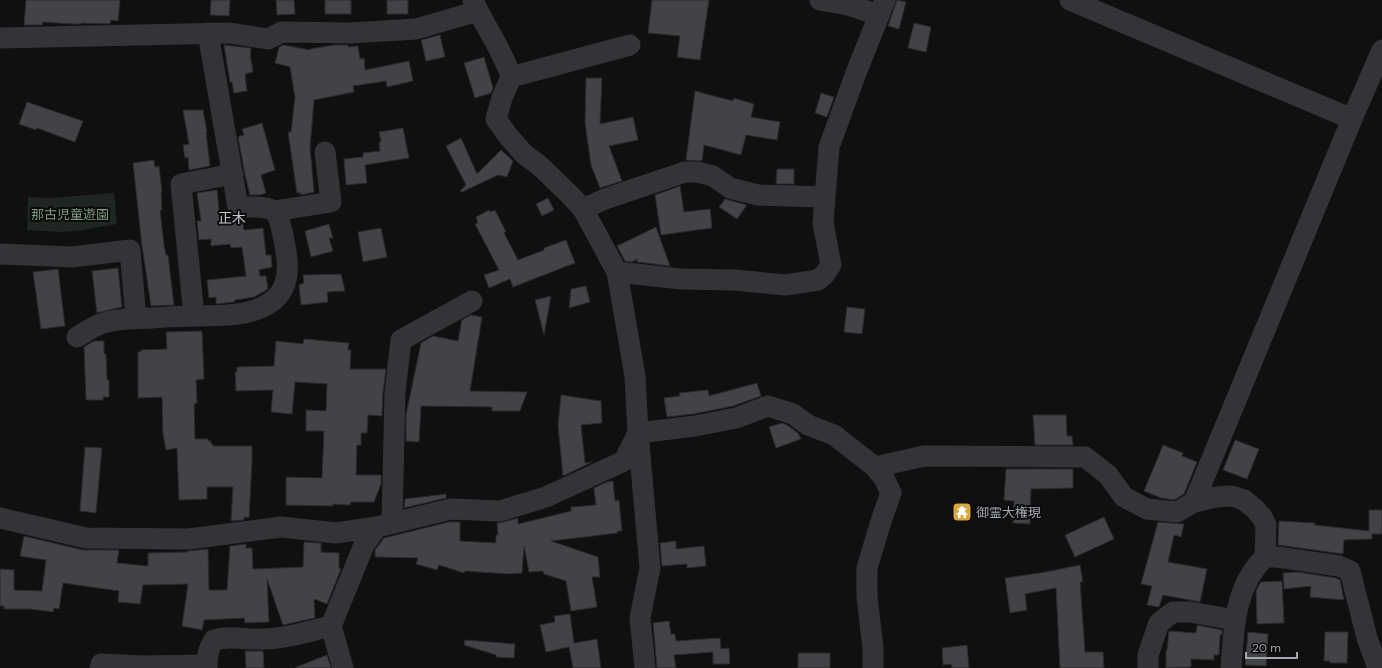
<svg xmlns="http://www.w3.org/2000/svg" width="1382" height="668" viewBox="0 0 1382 668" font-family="'DM Sans','Noto Sans JP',sans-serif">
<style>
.green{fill:#1f2520}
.building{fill:#424346;stroke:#2a2a2d}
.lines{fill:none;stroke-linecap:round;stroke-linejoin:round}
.minor{stroke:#343438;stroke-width:21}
.labels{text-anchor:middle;stroke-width:4;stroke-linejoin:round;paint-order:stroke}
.park-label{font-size:13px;fill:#7c997e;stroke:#0b0b0c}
.poi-label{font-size:13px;fill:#a3a7b0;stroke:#0b0b0c;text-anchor:start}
.neighbourhood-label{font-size:14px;fill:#c4c6cd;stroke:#0b0b0c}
</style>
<rect width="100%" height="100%" fill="#101011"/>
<path class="green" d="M114,193L117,224L77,231L61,232L27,230L28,197L47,198Z"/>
<g class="building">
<path d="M26,0H120L118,21L111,20L110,24L81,23V24H73L43,22L42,25H24Z"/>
<path d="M211,0H230L229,16L210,15Z"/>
<path d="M276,0H294L295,14L277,15Z"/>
<rect x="325" y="0" width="26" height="14"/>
<rect x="387" y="0" width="21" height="14"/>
<path d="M652,0H709L700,60L677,57L680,36L648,33Z"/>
<path d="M897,0L906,2L899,29L888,26Z"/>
<path d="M914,23L931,27L926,52L908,48Z"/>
<path d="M440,35L445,57L426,61L421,40Z"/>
<path d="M224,45L251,48L250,59H251L253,72L245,74L247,91L234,93L232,82H230Z"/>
<path d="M284,45L310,50V49L335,45H348V47L358,46L360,59L364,58L365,70L409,61L413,81L387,87L386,81L353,86L354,92L314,100L310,147L314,192L301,195V193H297L288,132H291L295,97L290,67L275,63L279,47Z"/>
<path d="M484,57L493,88L491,93L475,98L464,63Z"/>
<path d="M586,78H602L600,124L633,117L638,140L609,146L622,181L600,188L591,165L585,123Z"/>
<path d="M695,91L733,101L734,98L754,104L751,117L780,122L777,140L746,135L741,155L704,145L702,161L686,160Z"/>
<path d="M821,93L834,97L827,117L815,113Z"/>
<path d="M27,102L83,121L75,142L37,128L36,130L19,124Z"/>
<path d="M183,110H203L207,132H206L210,166L189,170L188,157L185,158L183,145L189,144Z"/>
<path d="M262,123L275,170L261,175L266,193L260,195H250L245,175L238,137L244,135L242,129Z"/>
<path d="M403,128L409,158L365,165L367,183L346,185L344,159L363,157V153L380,151L379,142H381L379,132Z"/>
<path d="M461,138L477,174L501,150L513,161L507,177L498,175L462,192L460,191L466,185L446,146Z"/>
<path d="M154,160L155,167L159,166L162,192H161L162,210H160L164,246L166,255H168L174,305L151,306L142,246L133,163Z"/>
<path d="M777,169H794V184H776Z"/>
<path d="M680,186L684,212L710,209L712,228L661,235L655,195Z"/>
<path d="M217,190L220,219L232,217L242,219L244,230L263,228L266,255H271L272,267L259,270L260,276H266L268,289L254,297L235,300L234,302L216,304V297L209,298L207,280L246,276L242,247L231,248L230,244L211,246V239L199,240L197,221H201L197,193Z"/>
<path d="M548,198L554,210L542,216L536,204Z"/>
<path d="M725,199L747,205L737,219L719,207Z"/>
<path d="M489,210L490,212L495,210L506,232L504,233L518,260L544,250V248L566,240L575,263L513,287L510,279L489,288L484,275L499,270L475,224L478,223L476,217Z"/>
<path d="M329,224L333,238H329L333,251L311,257L305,231Z"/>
<path d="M656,227L670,266L637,262V259L632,262L625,261L617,246Z"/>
<path d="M381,228L387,257L363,262L358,232Z"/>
<path d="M118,268L122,307L97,313L92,271Z"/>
<path d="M58,269L65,326L41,329L33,272Z"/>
<path d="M341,274L345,291L327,292L328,302L301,305L299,285L304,283L303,275Z"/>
<path d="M586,286L590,302L569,308L571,289Z"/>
<path d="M551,296L544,335L535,300Z"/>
<path d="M847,307L865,309L862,334L844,332Z"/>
<path d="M471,315L482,317L470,391L527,392L520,411H492V407L421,406L419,442L406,441V415L421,343L433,336L458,341L462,320Z"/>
<path d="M202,331L204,379L196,380L197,403L194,404L195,439H208V441H211V444H213V446H252V462L249,518L244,517V520L231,521L233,487H207V499L179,500L177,448L166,450L163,434L162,397L138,398V352H141V350L167,349L166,332Z"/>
<path d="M304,339L349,343L348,350H351L350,369H386L383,392L382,416L368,415L367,433H361V445H357L356,475H381V484L374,502H351L350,505L333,504V506L286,505V477L322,478L324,431H306V410L326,411L327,384L295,382L292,414L271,412L273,390L236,391L235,372H237V367L274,366L276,341L303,344Z"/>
<path d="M94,341H104V354H106L107,380H109V397H103V400H86L84,347Z"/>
<path d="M757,383L761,396L733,406L693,414L667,417L664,398L680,396L679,393L708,390L709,396Z"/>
<path d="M561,395L601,401L602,423L581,425L585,463L592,462L563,476L558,426Z"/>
<path d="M1033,415H1066L1067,436H1072L1073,445H1035Z"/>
<path d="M782,423L787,425L798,433L801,439L776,448L769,427Z"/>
<path d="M1235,440L1259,449L1247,479L1223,470Z"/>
<path d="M1163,445L1183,453L1182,456L1197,462L1184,494L1174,500L1161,498L1144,491Z"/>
<path d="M85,447L102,448L96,513L80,511Z"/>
<path d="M1006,469H1073V488L1031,489L1030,524L1013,523L1014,501L1004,500Z"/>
<path d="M613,481L615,501L619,500L622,531H617L618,533L551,541L598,557L600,577H592L597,607L571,611L566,581L544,574L543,571L529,572L524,546L522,573L509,574L465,571L464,573L439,565L437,570L416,564L418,558L375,557V550L384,538L449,522H460V541L496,543V535H498L497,523L503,522L518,518V524L571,511V507L596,505L594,488L607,482Z"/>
<path d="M446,494V498L404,508L405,499Z"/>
<path d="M1369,510H1382V534H1372V539L1344,540L1343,554L1278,545L1279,521L1315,523V525L1369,531Z"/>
<path d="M1104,517L1114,539L1075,557L1065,535Z"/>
<path d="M1158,522L1184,524L1181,537L1174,535L1168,562L1207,569L1200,602L1163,595L1159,607L1147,605L1152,586L1141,584Z"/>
<path d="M24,536L83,550H119L117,563L148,566V553L188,552V551L208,549L209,590H227L230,546L246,544V548H252L253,569L303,567L304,542L321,543V552L339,553V568L341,569L327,604L314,599L315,618L283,625L267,579L269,622L245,623L244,618L204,620L202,630L182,626L188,584L143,585L140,604L118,602L119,591L63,583L59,609L54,608L53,612L30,609H4V606H0V569L14,570V590L42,591L46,560L20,556Z"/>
<path d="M676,541V549L704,546L706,566L687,568V564L662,566L660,543Z"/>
<path d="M1080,565L1083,582H1080L1085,652H1103L1104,668H1060L1056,588L1025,594L1027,610L1010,613L1005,578L1046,572Z"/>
<path d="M1298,572L1336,578L1340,580L1344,600L1310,597L1311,586L1284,589L1283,573Z"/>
<path d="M1282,581L1284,623L1257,624L1256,591L1258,587L1261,582Z"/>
<path d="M570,614L574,643L597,639L601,668H573L569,647L546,652L540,625L555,622L554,616Z"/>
<path d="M669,621L671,634H675L676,641L720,638L721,649L729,648L730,664H713V652L674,655L676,668H657L653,623Z"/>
<path d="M1197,625L1222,630V635H1220L1219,655H1214V660L1191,659V667L1166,668V650H1167L1169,631L1196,633Z"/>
<path d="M1248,632L1268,634L1266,666L1245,665Z"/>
<path d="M1325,632H1348L1347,663H1330V661H1324Z"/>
<path d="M465,640L515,644L514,658L496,657V655L464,645Z"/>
<path d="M967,645L969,668H952L951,664L943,665L942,648Z"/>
<path d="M245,651H263L264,668H246Z"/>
<rect x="798" y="653" width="32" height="15"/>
<path d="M327,655L331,668H296V667Z"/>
</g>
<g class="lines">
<g class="minor">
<path d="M473,0C484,26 503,50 511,77L502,98L496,119L509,137L524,154L540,166L570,195L583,209L617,272L635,376L638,433L650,568L640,618L645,668"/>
<path d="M820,0L848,5L879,15"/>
<path d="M1070,0L1352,119"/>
<path d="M0,38L230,33L268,39L282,32L351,33L416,29L478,11"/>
<path d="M511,77L630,45"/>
<path d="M583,209L605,199L685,172H697L713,176L730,188L758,195L824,197"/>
<path d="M274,211L331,202L325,152"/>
<path d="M0,254L72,257L130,250L136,318"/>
<path d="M617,272L681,279L735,280L785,285L818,280L825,274L831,265L823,223L829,147L856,73L885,0"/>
<path d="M194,316L181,184L233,174"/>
<path d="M77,337C84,333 91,328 98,325C114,318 134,319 152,318C166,317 180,316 195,316C222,315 250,318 274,300C294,283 287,253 282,231C280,225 280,216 274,211C267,206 248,207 238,207L208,33"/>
<path d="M638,433L695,426L736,418L768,406L793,414L808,425L834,435L875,467L884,478L891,493L882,518L867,568V597L873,648V668"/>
<path d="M875,467L924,456L1085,457L1108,475L1124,497L1147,509L1177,512L1194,502L1216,497L1232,496L1244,500L1255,509L1262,517L1266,525L1265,557"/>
<path d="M1194,502L1352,119L1382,50"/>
<path d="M0,518L86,538L189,539L281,527L336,533L377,527L451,509L500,511L546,497L624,461L638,433"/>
<path d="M392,523L395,392L401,340L472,301"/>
<path d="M100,668L101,664L142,666L207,665"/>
<path d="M207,668C207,657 208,649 214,640C230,635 247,640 263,639C286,639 309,631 331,626"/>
<path d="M343,668L331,626L364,545L377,527"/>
<path d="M1148,668V655L1159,623L1173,612H1190L1235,620"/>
<path d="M1231,668C1234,628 1234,587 1265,557H1277L1339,566L1350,571L1367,638L1378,668"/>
</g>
</g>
<defs>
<g id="temple-square" transform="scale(1)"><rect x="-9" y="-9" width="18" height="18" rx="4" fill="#daa640" stroke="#0b0b0c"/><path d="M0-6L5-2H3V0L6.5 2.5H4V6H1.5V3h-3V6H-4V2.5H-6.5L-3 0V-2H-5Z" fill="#fff"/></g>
</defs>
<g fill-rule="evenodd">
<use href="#temple-square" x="962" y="512"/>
</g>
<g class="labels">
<g class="park-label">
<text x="70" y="219">那古児童遊園</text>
</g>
<g class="poi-label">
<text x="976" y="517">御霊大権現</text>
</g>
<g class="neighbourhood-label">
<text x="232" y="223">正木</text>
</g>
</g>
<path d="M1246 652v6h51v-6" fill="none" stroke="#a3a7b0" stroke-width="2"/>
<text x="1252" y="652" font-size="12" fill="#a3a7b0" stroke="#0b0b0c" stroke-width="3" paint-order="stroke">20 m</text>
</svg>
